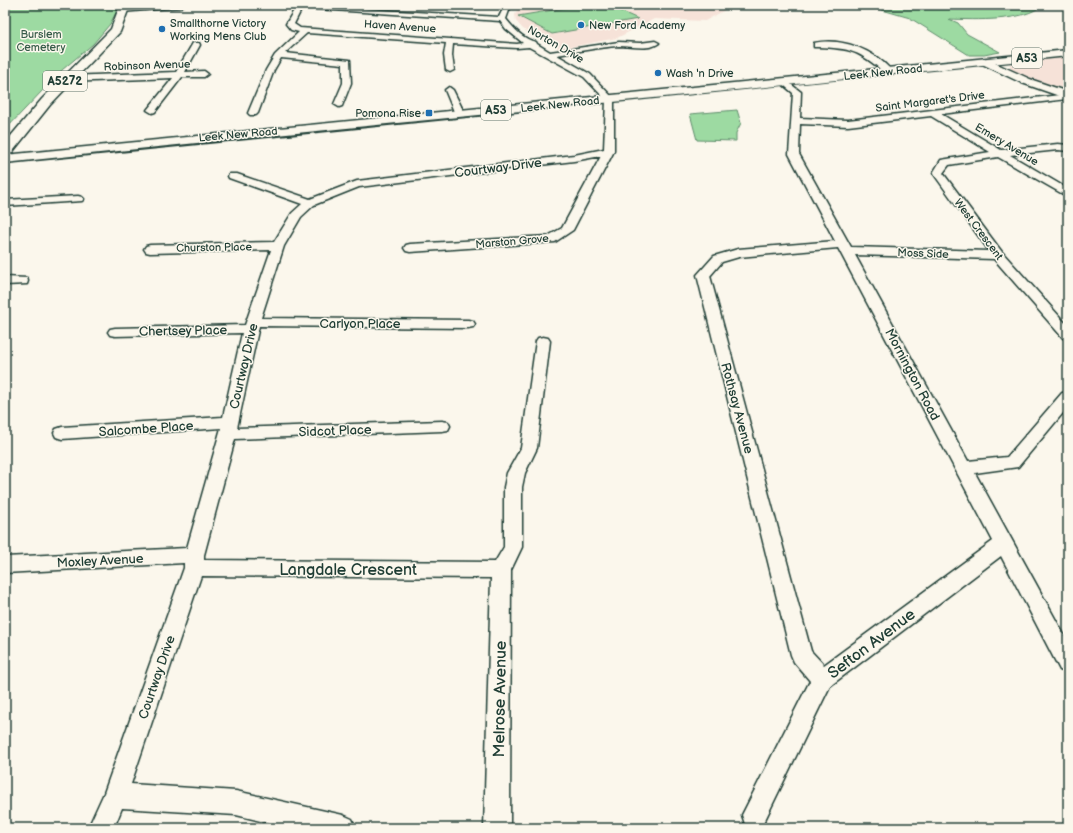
<svg xmlns="http://www.w3.org/2000/svg" width="1073" height="833" viewBox="0 0 1073 833" font-family="'Balsamiq Sans',sans-serif">
<style>
.built{fill:#f6e2d8}
.green{fill:#9ddaa2;stroke:#5e8c6b}
.lines{fill:none;stroke-linecap:round;stroke-linejoin:round}
.minor-casing{stroke:#1f3d34;stroke-width:3}
.tertiary-casing{stroke:#1f3d34;stroke-width:3}
.primary-casing{stroke:#1f3d34;stroke-width:3}
.trunk-casing{stroke:#1f3d34;stroke-width:3}
.minor{fill:#fbf7ec;fill-rule:evenodd}
.tertiary{fill:#fbf7ec;fill-rule:evenodd}
.primary{fill:#fbf7ec;fill-rule:evenodd}
.trunk{fill:#fbf7ec;fill-rule:evenodd}
.poi-dot{fill:#1f6fb2;stroke:#fbf7ec;stroke-width:1.5}
.labels{text-anchor:middle;stroke-width:3;stroke-linejoin:round;paint-order:stroke}
.far-poi-label{font-size:11px;fill:#1f3d34;stroke:#fbf7ec;text-anchor:start}
.far-street-label{font-size:11px;fill:#1f3d34;stroke:#fbf7ec}
.far-park-label{font-size:11px;fill:#385c4a;stroke:#fbf7ec}
.shield{fill:#fbf7ec;stroke:#61756b;stroke-width:1}
.shield-label{font-size:12px;font-weight:bold;fill:#1f3d34}
.street-label{font-size:13px;fill:#1f3d34;stroke:#fbf7ec}
.near-street-label{font-size:16px;fill:#1f3d34;stroke:#fbf7ec}
</style>
<rect width="100%" height="100%" fill="#fbf7ec"/>
<filter id="ink" filterUnits="userSpaceOnUse"><feTurbulence type="fractalNoise" baseFrequency=".025" numOctaves="2"/><feDisplacementMap in="SourceGraphic" scale="8" xChannelSelector="R" yChannelSelector="G"/><feConvolveMatrix kernelMatrix="1 2 1 2 8 2 1 2 1" color-interpolation-filters="sRGB"/></filter>
<g filter="url(#ink)">
<g class="built">
<path d="M519,5H734L705,21L654,19L617,38L560,49L534,37L522,28L516,21L515,15Z"/>
<path d="M1068,57V90L1019,74L1011,69L1010,65L1011,63L1017,62Z"/>
</g>
<g class="green">
<path d="M5,5H120L110,24L93,44L62,70L5,130Z"/>
<path d="M583,5H607L638,19L552,34L518,16Z"/>
<path d="M865,5H1043C1023,22 976,20 949,19L958,23L967,34L1000,52L984,55H969L910,18Z"/>
<path d="M737,110L741,123L736,133V141L697,140L690,114Z"/>
</g>
<g class="lines">
<g class="minor-casing">
<g id="minor">
<path d="M157,5H184L181,7L122,12L119,10L122,8Z"/>
<path d="M297,5L499,17L505,5H511L506,19C513,28 524,40 536,42L537,44L550,52L619,42L640,43L655,41L659,43C649,51 631,46 619,46C599,47 577,52 557,55L590,74L614,99V151L573,230L555,242L410,252L406,251L404,248L406,245L410,244L548,236L562,228L601,156L574,161L359,187L314,205L301,217L284,246L261,318L468,320L473,321L475,324L473,327L468,328L259,326L237,428L442,421L448,422L450,426L448,430L442,431L235,439L204,555V560L495,562L504,547V487L507,473L521,448L536,341L538,338L543,337L548,338L550,341L537,448L525,473L522,487V547L511,570L510,828H484L491,578L201,576L131,784L236,791L343,815L352,819L356,828H290L236,815L122,808L114,828H88L104,793L184,568V563L5,573V557L187,548L221,428L62,439L56,437L54,433L56,429L62,427L223,417L242,333L115,336L110,335L108,332L110,329L115,328L245,325L271,250L150,253L146,252L144,249L146,246L150,245L274,242L292,213L302,204L229,178L228,176L229,174H237L310,199L357,181L574,155L604,149L606,100L584,77L529,47L517,48L453,44L452,55L454,70L450,72L446,70L444,55L446,43L307,33L285,53L350,60L351,83L342,106L339,107L334,104L343,83V64L281,58L274,70L258,113L256,115H250L248,113L266,70L275,55L299,32L291,30L286,24ZM302,8L500,21L506,29L523,43L517,44L300,28L294,24Z"/>
<path d="M193,43H199L200,45L185,72L204,71L208,74L204,77H182L155,112L152,113L147,110L173,78L67,82L63,79L67,76L176,72Z"/>
<path d="M814,43C842,37 874,50 892,71L888,73H885C859,51 851,48 817,47H814Z"/>
<path d="M784,79L801,92L800,118L848,120L1068,94L1067,99L941,114L1001,150L1058,144L1068,145V151L1058,150L1010,155L1068,189V197L998,157L949,165L943,173L1002,252L1068,326V339L1063,338L994,259L855,255L968,461L1007,457L1062,393L1068,392V407L1018,467L975,473L1068,642V673L1060,670L1001,556L830,686L763,824L754,827L745,824L742,815L810,681L794,662L791,655L697,275L714,256L738,249L835,241L789,154L793,93L780,82ZM931,116L990,152L941,160L933,173L989,251L851,247L799,154L800,124L848,126ZM838,248L993,541L824,665L811,651L710,276L722,262L739,257Z"/>
<path d="M449,87L453,90L465,114L463,116H457L455,114L445,90Z"/>
<path d="M78,196L82,197L84,199L82,201L5,206V200Z"/>
<path d="M5,277L27,278L28,281L27,284L5,285Z"/>
</g>
</g>
<g class="tertiary-casing">
<path id="tertiary" d="M986,59L1030,79L1068,92V99L1022,83L982,64L981,62L982,60Z"/>
</g>
<g class="primary-casing">
<path id="primary" d="M120,5H130L120,32L50,105L10,155L5,156V143L42,99L111,29Z"/>
</g>
<g class="trunk-casing">
<path id="trunk" d="M1068,50V56C714,94 359,125 5,163V155Z"/>
</g>
<use href="#minor" class="minor"/>
<use href="#tertiary" class="tertiary"/>
<use href="#primary" class="primary"/>
<use href="#trunk" class="trunk"/>
</g>
</g>
<g class="poi-dot">
<circle cx="581" cy="25" r="4"/>
<circle cx="162" cy="29" r="4"/>
<circle cx="658" cy="73" r="4"/>
<rect x="425" y="109" width="8" height="8" rx="2"/>
</g>
<g class="labels">
<g class="far-poi-label">
<text x="170" y="27">Smallthorne Victory<tspan x="170" dy="13">Working Mens Club</tspan></text>
<text x="589" y="29">New Ford Academy</text>
<text x="666" y="77">Wash 'n Drive</text>
<text x="421" y="117" text-anchor="end">Pomona Rise</text>
</g>
<g class="far-street-label">
<text transform="translate(400 26) rotate(4)" y="4">Haven Avenue</text>
<text transform="translate(556 44) rotate(30)" y="4">Norton Drive</text>
<text transform="translate(147 65) rotate(-2)" y="4">Robinson Avenue</text>
<text transform="translate(883 72) rotate(-6)" y="4">Leek New Road</text>
<text transform="translate(930 101) rotate(-7)" y="4">Saint Margaret's Drive</text>
<text transform="translate(560 104) rotate(-6)" y="4">Leek New Road</text>
<text transform="translate(238 134) rotate(-5)" y="4">Leek New Road</text>
<text transform="translate(1007 144) rotate(31)" y="4">Emery Avenue</text>
<text transform="translate(979 229) rotate(53)" y="4">West Crescent</text>
<text transform="translate(512 241) rotate(-5)" y="4">Marston Grove</text>
<text transform="translate(214 247) rotate(-1)" y="4">Churston Place</text>
<text transform="translate(923 253) rotate(2)" y="4">Moss Side</text>
</g>
<g class="far-park-label">
<text x="41" y="38">Burslem<tspan x="41" dy="13">Cemetery</tspan></text>
</g>
<g class="shield">
<rect x="1012" y="48" width="30" height="20" rx="3"/>
<rect x="43" y="71" width="44" height="20" rx="3"/>
<rect x="481" y="100" width="30" height="20" rx="3"/>
</g>
<g class="shield-label">
<text x="1027" y="62">A53</text>
<text x="65" y="85">A5272</text>
<text x="496" y="114">A53</text>
</g>
<g class="street-label">
<text transform="translate(498 167) rotate(-7)" y="5">Courtway Drive</text>
<text x="360" y="328">Carlyon Place</text>
<text transform="translate(183 330) rotate(-1)" y="5">Chertsey Place</text>
<text transform="translate(243 366) rotate(-77)" y="5">Courtway Drive</text>
<text transform="translate(913 374) rotate(62)" y="5">Mornington Road</text>
<text transform="translate(738 408) rotate(75)" y="5">Rothsay Avenue</text>
<text transform="translate(146 428) rotate(-4)" y="5">Salcombe Place</text>
<text transform="translate(335 430) rotate(-2)" y="5">Sidcot Place</text>
<text transform="translate(100 560) rotate(-3)" y="5">Moxley Avenue</text>
<text transform="translate(156 677) rotate(-71)" y="5">Courtway Drive</text>
</g>
<g class="near-street-label">
<text x="348" y="575">Langdale Crescent</text>
<text transform="translate(871 643) rotate(-37)" y="6">Sefton Avenue</text>
<text transform="translate(499 699) rotate(-89)" y="6">Melrose Avenue</text>
</g>
</g>
<rect width="1073" height="833" fill="none" stroke="#fbf7ec" stroke-width="20"/>
<rect x="10" y="10" width="1053" height="813" fill="none" stroke="#1f3d34" stroke-width="1.5" filter="url(#ink)"/>
</svg>
